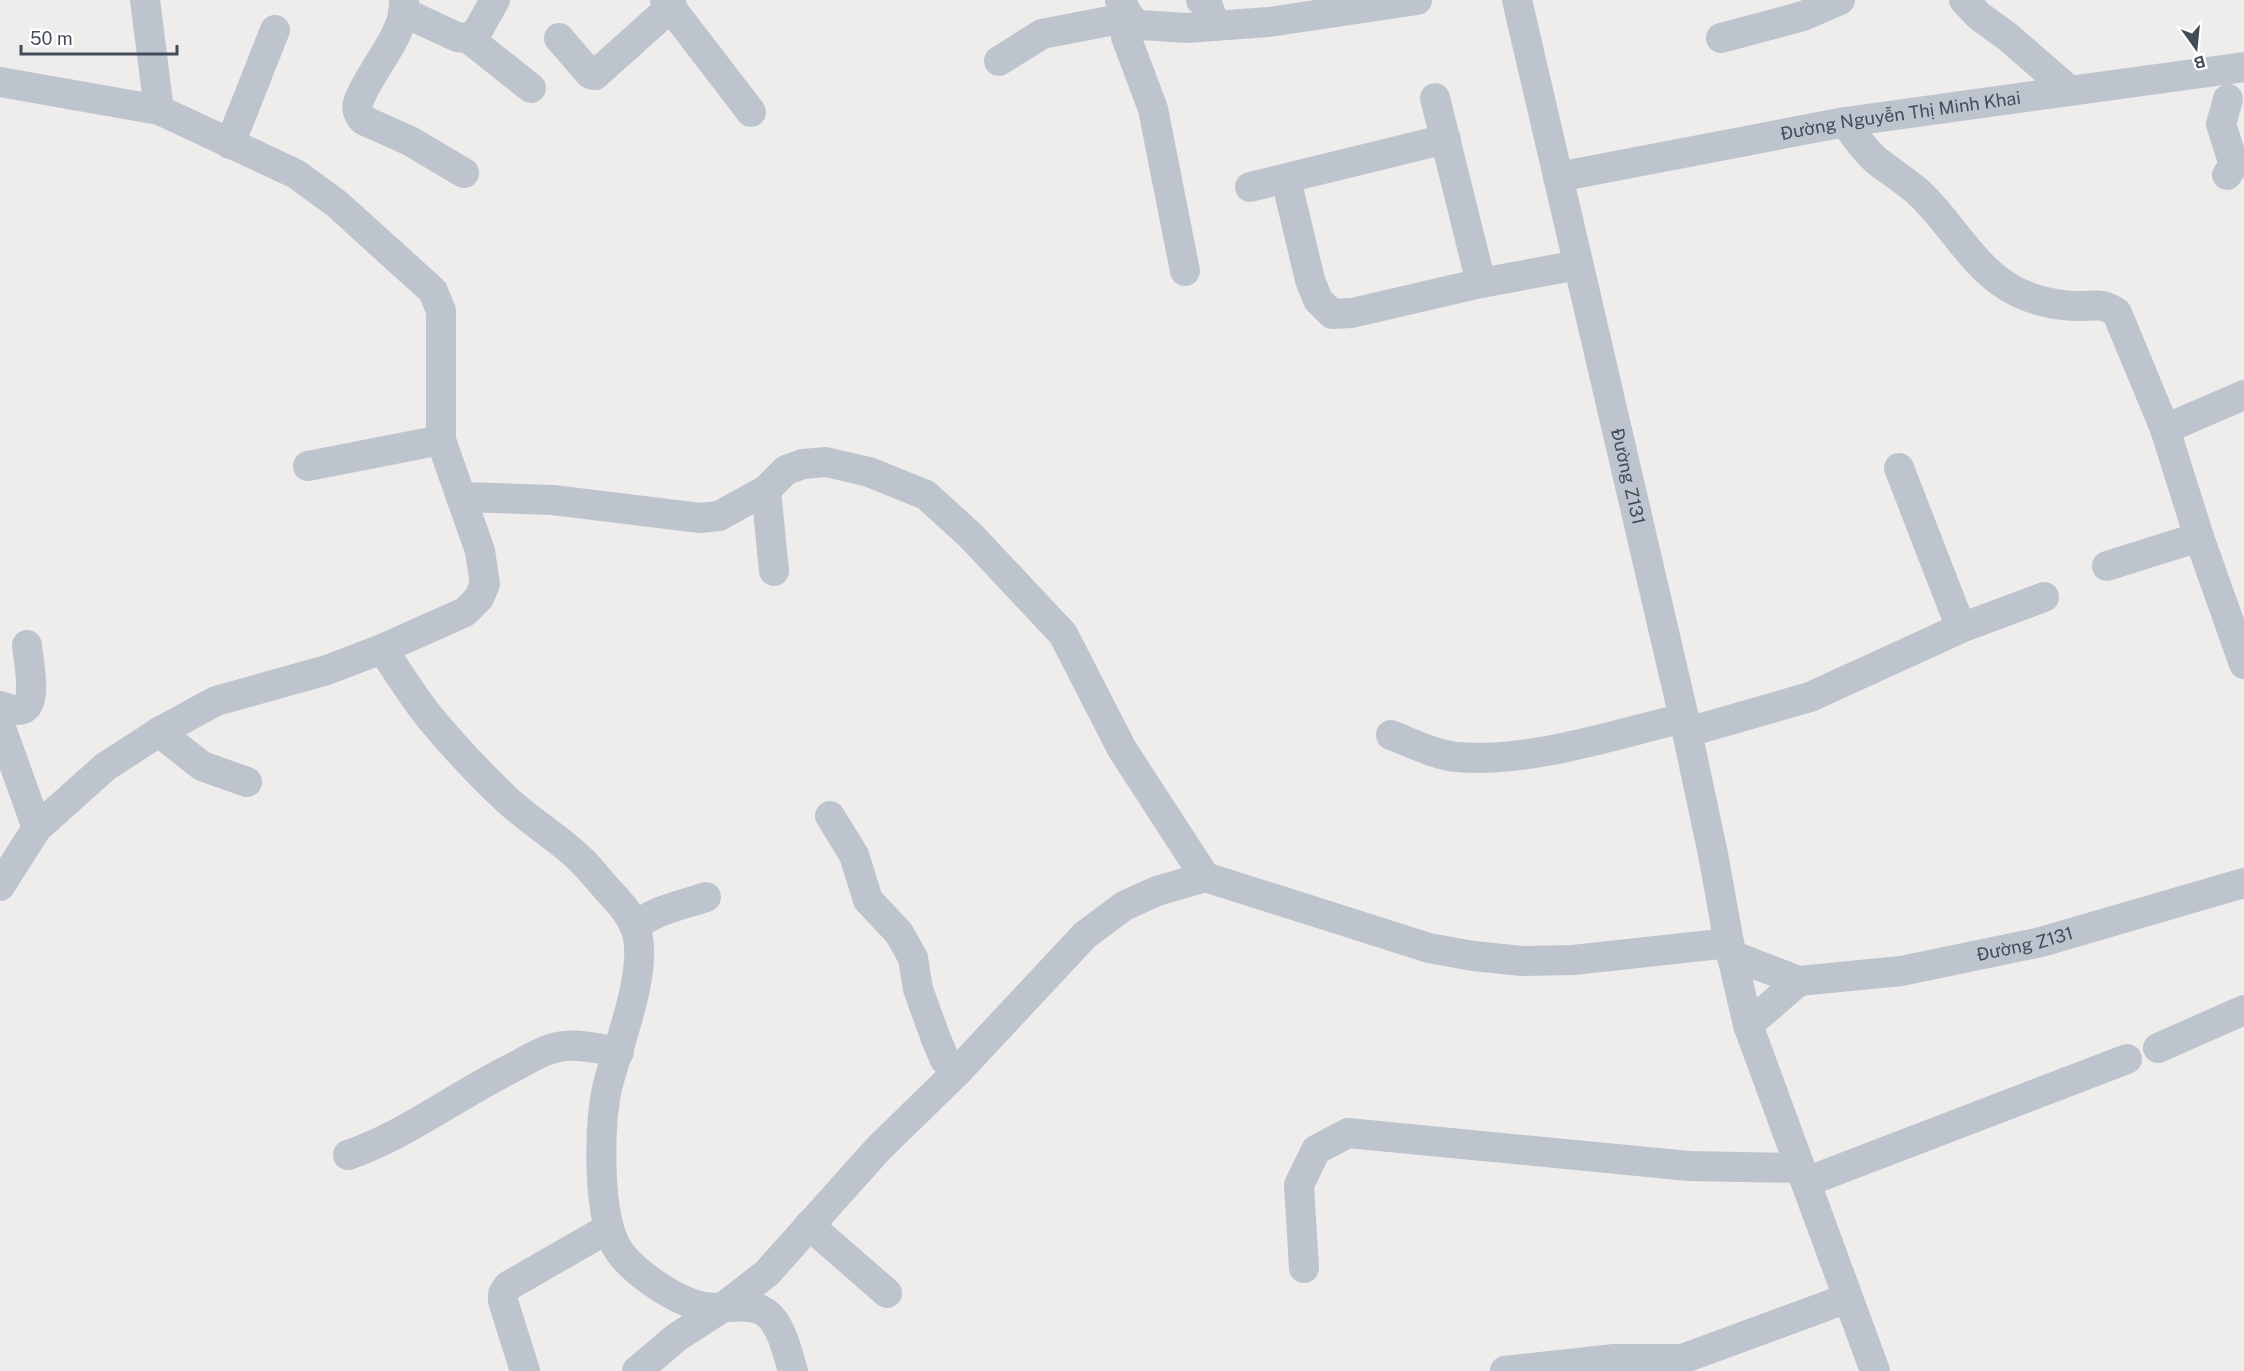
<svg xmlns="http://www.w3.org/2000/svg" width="2244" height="1371" viewBox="0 0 2244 1371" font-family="'Public Sans',sans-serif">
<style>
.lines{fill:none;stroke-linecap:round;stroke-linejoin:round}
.minor{stroke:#bdc4ce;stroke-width:30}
.labels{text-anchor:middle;stroke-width:6;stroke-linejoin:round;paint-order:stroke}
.street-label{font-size:18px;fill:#454c59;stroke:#fff}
</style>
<rect width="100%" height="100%" fill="#efecec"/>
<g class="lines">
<g class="minor">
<path d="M404,0C407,34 368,72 358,103C356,109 359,115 363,120L410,141L464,173"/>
<path d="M665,0L751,112"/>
<path d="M1120,0L1132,22L1141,25L1186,28L1269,22L1417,0"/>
<path d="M1201,0L1208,6L1215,26"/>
<path id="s1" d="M1517,0L1684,718L1713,854L1729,943L1748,1025L1875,1371"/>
<path d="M1964,0L1979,16L2008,37L2070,91"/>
<path d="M403,12L457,37L468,38L477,32L495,0"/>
<path d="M1132,22L1126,37L1153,109L1185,271"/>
<path d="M468,38L531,88"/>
<path d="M559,38L590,74L595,75L672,6"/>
<path d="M1721,38L1803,16L1840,0"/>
<path d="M999,61L1042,34L1130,17"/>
<path d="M0,82L159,110"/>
<path d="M1435,98L1481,283"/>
<path d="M1845,122C1854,135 1864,150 1877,161C1890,171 1904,180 1917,191C1955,225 1977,279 2029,297C2042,302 2059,305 2074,306C2091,307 2102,301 2117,313L2165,429L2199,537L2244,664"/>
<path d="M230,144L275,30"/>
<path d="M2227,175L2234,165L2221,124L2228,99"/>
<path id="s2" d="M1558,177L1845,122L2244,67"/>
<path d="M1286,179L1310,280L1318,300L1332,314L1352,313L1481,283L1578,265"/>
<path d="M1250,187L1446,139"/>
<path d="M2165,429L2244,395"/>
<path d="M308,466L441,440"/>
<path d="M1899,468L1961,628"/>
<path d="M766,490L774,571"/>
<path d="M461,497L553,500L700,518L719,516L766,490L786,470L803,464L826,462L869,472L926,495L971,536L1063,634L1122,749L1205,877"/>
<path d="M2107,566L2199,537"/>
<path d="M382,649C400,674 416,703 437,726C458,751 481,775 505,798C528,820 556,836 579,858C589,867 598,879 607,889C618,901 629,912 635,927C651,967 617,1047 607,1088C599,1126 598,1207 614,1242C626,1269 676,1302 705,1307C722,1310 744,1302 761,1310C781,1319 787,1352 793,1371"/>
<path d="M0,706C7,708 16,712 23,709C38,703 28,659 27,645"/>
<path d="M0,725L37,828"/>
<path d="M159,732L202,766L247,782"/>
<path d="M1688,732L1810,697L1961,628L2044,597"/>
<path d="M1391,735C1412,743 1435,755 1457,757C1531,763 1613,735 1684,718"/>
<path d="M830,816L854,855L868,900L899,933L913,958L918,989L936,1039L945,1060L957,1072"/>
<path d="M0,886L37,828L105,767L159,732L216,701L327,670L382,649L465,612L479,598L485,584L480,551L441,440V311L433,291L337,204L296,174L159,110L145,0"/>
<path d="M635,927C654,910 682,905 706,897"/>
<path id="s3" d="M1731,955L1799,981L1901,971L2041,942L2244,883"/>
<path d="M1748,1025L1799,981"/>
<path d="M2158,1048L2244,1010"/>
<path d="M348,1155C408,1134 457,1095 514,1067C529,1059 546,1048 564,1046C582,1044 601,1049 619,1052"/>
<path d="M1806,1182L2127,1059"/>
<path d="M809,1225L887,1293"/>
<path d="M1304,1268L1299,1185L1316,1150L1348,1133L1689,1166L1800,1168"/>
<path d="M525,1371L503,1301V1294L508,1286L609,1228"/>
<path d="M637,1371L677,1337L722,1308L767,1273L879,1148L957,1072L1085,935L1124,906L1157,891L1205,877L1429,948L1473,956L1522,961L1573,960L1729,943"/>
<path d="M1505,1371L1614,1359H1682L1848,1298"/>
</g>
</g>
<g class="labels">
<g class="street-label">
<text dy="6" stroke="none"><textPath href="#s2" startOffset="348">Đường Nguyễn Thị Minh Khai</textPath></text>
<text dy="6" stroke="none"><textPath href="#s1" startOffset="489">Đường Z131</textPath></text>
<text dy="6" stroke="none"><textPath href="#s3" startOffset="302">Đường Z131</textPath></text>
</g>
</g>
<g transform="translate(2196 48) rotate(165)" stroke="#ffffff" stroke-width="4.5" paint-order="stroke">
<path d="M0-4.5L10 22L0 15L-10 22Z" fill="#454c59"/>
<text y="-9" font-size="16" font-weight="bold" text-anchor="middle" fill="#454c59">B</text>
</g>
<path d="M21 45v9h156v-9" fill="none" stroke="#454c59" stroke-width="3"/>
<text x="30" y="45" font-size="18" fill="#454c59" stroke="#ffffff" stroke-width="4.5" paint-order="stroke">50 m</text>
</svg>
